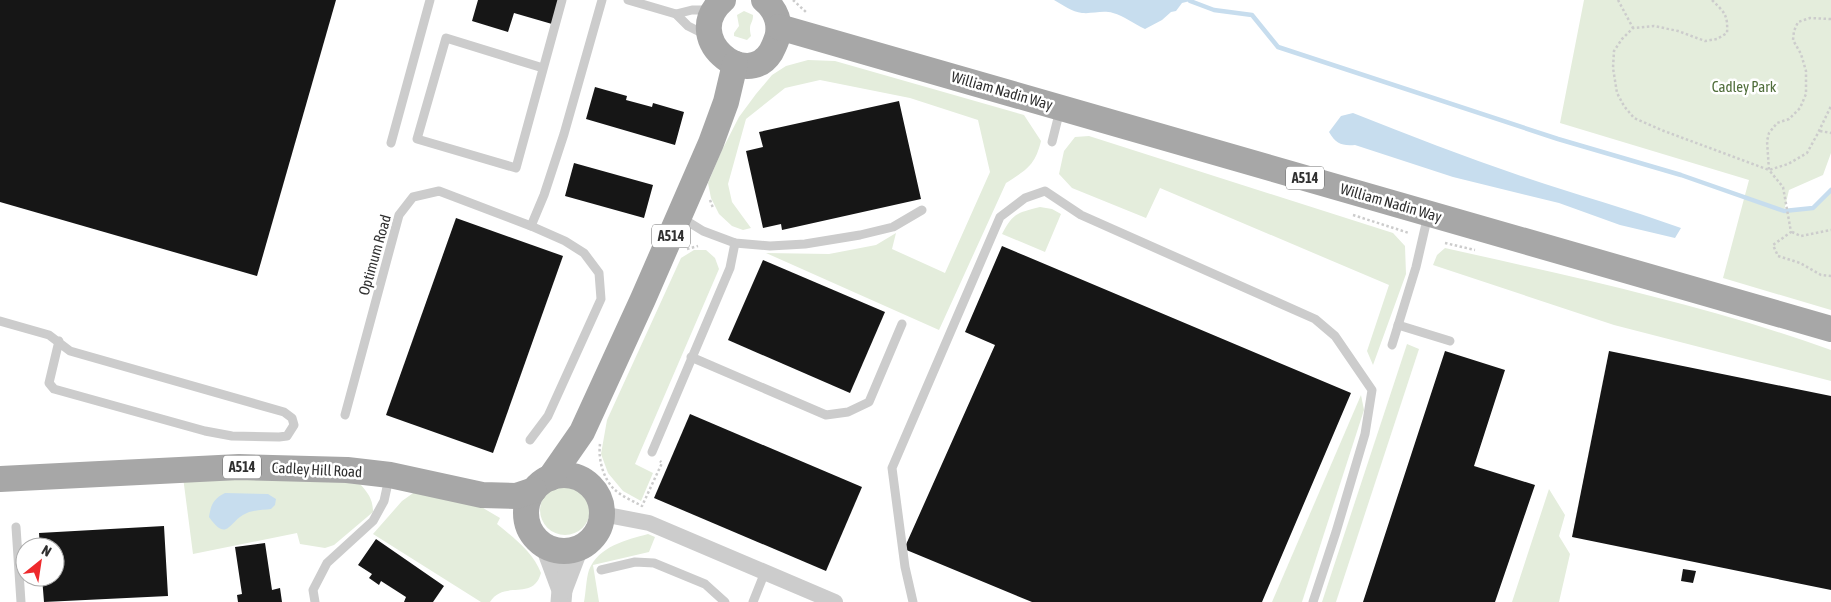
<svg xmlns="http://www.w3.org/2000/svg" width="1831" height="602" viewBox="0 0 1831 602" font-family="'Asap Condensed',sans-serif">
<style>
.green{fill:#e4eddc}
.water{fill:#c7ddee}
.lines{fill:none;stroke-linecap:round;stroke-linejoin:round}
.stream{stroke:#c7ddee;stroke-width:4.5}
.building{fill:#161616}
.path{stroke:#ccc;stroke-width:2.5;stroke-dasharray:2.5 2.5;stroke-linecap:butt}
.service{stroke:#ccc;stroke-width:9}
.minor{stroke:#ccc;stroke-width:16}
.tertiary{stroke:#ccc;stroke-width:21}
.primary{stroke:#a7a7a7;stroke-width:26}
.labels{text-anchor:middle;stroke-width:5;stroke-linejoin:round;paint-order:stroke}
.shield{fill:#fff;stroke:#6d6d6d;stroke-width:1}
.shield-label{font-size:14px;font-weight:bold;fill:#2f2f2f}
.park-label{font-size:15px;fill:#4f6d3a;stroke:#fff}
.street-label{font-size:15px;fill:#2f2f2f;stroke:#fff}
</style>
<rect width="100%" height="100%" fill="#fff"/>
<g class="green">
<path d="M1584,0H1831V153L1823,175L1789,190L1784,211L1813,208L1831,190V310L1723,278L1749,180L1560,123Z"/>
<path d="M744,11L753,15C753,25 748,22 751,36L747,40L734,36V33L739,26L737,15Z"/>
<path d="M808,60L835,61L1024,115L1041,141C1035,166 1026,170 1006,183L939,330L766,253L829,254L876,245L896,233L892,249L945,273L990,172L978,120L910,98L820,80L785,88L746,119L728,184L732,202L751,228L743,230L732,226L719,214L711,198L708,183L721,152L739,117L756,94L772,75L786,66Z"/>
<path d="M1089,136L1393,233L1405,246L1406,274L1373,365L1367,351L1389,285L1160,188L1146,218L1072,188L1059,174L1064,151L1075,137Z"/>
<path d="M1040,207L1052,209L1061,214L1045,252L1002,234C1013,213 1017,213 1040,207Z"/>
<path d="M1445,248C1574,277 1706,305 1831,350V381L1614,325L1433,265L1437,255Z"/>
<path d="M694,250H706L715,258L719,269L635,464L653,473L641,501L623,491L608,473L601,454L607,420L681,258Z"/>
<path d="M1407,344L1419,349L1336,602H1322Z"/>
<path d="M1361,395L1364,410L1302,602H1272Z"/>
<path d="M250,474L360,484C368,493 373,499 373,512L334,545L325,548L300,544L297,533L193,554L183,477Z"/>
<circle cx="565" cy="510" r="25"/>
<path d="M1549,489L1565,515L1559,536L1570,554L1559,602H1512Z"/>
<path d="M416,491L478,505L500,518L497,524C514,538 533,552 541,573C533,602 504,579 490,602H481L373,534L402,501Z"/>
<path d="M648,534L655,537L649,552L593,565L599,602H584C586,592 586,579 589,570C599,546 626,540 648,534Z"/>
</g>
<g class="water">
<path d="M1054,0H1190V1L1182,3L1176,11L1171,12L1162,20L1145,29C1134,24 1124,16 1113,13C1102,10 1093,14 1082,13C1072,12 1063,5 1054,0Z"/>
<path d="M1353,113C1409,135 1465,157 1521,176C1574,194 1628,209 1681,228L1675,238L1620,225L1559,203L1453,177L1355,145C1342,146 1336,144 1329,132L1341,116Z"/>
<path d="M225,493L268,494L276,499L275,505L271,509C263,510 254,510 247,513C229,520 228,544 209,517C211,505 213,499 225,493Z"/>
</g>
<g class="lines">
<path class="stream" d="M1190,1L1214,10L1252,15L1278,47L1558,139L1681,175L1784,211L1813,208L1831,190"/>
</g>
<g class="building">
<path d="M0,0H336L257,276L0,202Z"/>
<path d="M478,0H559L552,24L514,13L508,32L472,21Z"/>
<path d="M595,87L627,96L626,100L652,107L653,103L684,112L675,145L586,119Z"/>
<path d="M899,101L921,199L782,230L781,224L763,228L746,151L763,147L759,132Z"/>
<path d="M574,163L653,185L644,218L565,196Z"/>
<path d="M456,218L563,256L493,453L386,415Z"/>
<path d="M1002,246L1351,393L1262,602H1032L904,549L995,345L965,332Z"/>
<path d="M763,260L885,312L850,393L728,340Z"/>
<path d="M1445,351L1505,370L1474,466L1535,485L1495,602H1363Z"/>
<path d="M1609,351L1831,396V590L1572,537Z"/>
<path d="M690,414L862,487L826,571L654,498Z"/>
<path d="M164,526L168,596L44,602L42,577H55V547H40L39,533Z"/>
<path d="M376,539L444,586L433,602H404L406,597L381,581L379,585L369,578L372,574L358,565Z"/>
<path d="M265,543L272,590L280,588L282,602H238L237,595L242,594L235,547Z"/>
<path d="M1683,569L1696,571L1693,583L1681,581Z"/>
</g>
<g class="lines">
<g class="path">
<path d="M793,0L807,13"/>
<path d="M1618,0L1633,28"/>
<path d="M1712,0C1725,13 1728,15 1727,33L1717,39L1705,41L1678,31L1654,26L1633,28L1622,39L1614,51L1613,68L1617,93L1624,106L1634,118L1664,131L1769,170L1788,164L1807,153L1818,133L1831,106"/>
<path d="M1831,19L1810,18L1798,22L1794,31L1793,40L1801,54L1806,71V94L1800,108L1789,119L1777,123L1769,133L1767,141L1769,170L1783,187L1791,232L1773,245L1778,256L1800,263L1821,275L1831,276"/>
<path d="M1820,131L1831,133"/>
<path d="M710,200L713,208"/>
<path d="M1353,215L1409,233"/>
<path d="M1792,232L1801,236L1831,230"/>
<path d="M1445,243L1475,250"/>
<path d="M687,249L698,246"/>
<path d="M600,444C598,459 603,478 614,489C621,496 633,501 642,506L662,463L660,461"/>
</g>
<g class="service">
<path d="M628,0L676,14L692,10H710"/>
<path d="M676,14L688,26L706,35"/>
<path d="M543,68L446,38L417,139L516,168C531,112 547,56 562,0"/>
<path d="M1052,142L1060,110"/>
<path d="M391,143L430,0"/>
<path d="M682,218L703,231L735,243L770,246L805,244L860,235L893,227L922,210"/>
<path d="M0,321L49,335L70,351L284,412L292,418L294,425L287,436L279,437L232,436L205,431L54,389L49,383L59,341"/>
<path d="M1398,325L1450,341"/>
<path d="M1392,345L1416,267L1428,215"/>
<path d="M691,357L826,415L848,412L869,402L902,324"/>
<path d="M345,415L399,215L413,197L439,191L531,226L544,195L564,134L602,0"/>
<path d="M530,440L548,416L601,299L599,273L584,253L565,241L531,226"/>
<path d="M652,452L730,268L735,243"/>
<path d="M16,527L21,602"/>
<path d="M601,570L635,562L654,563L705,584L725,602"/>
<path d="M315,602L313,590L327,563L373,521L384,501L389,478"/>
<path d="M753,602L765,572"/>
<path d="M913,602L905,567L892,468L1000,217L1025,198L1045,191L1081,215L1315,319L1335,336L1372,390L1365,434L1336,532L1313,602"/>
</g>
<path class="minor" d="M602,514L649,523L835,602"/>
<g class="tertiary">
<path d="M546,547L562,590L561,602"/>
<path d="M562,590L578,548"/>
</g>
<g class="primary">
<path d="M723,0C680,37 746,92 771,52C774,46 777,40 778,34C780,20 775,9 764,0"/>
<path d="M779,27L1831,329"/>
<circle cx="564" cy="513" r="38"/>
<path d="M550,478L582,432L643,299L711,143L726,102L735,64"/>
<path d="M0,479L239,467L347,470L390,475L482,495L516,496L534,490"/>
</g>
</g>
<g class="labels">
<g class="shield">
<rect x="1286" y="166.5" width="38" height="23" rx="4"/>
<rect x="652" y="224.5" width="38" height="23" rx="4"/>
<rect x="223" y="455.5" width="38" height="23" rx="4"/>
</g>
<g class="shield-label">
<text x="1305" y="183">A514</text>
<text x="671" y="241">A514</text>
<text x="242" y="472">A514</text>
</g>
<g class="park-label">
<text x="1744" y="92">Cadley Park</text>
</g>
<g class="street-label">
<text transform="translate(1002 91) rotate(16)" y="5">William Nadin Way</text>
<text transform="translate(1391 203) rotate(16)" y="5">William Nadin Way</text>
<text transform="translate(375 255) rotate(-74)" y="5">Optimum Road</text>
<text transform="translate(317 470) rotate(3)" y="5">Cadley Hill Road</text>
</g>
</g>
<g transform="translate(40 562) rotate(30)"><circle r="24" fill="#ffffff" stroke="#acacac"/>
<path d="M0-4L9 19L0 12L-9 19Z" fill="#ee292c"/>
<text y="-8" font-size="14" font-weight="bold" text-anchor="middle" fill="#2f2f2f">N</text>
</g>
</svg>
